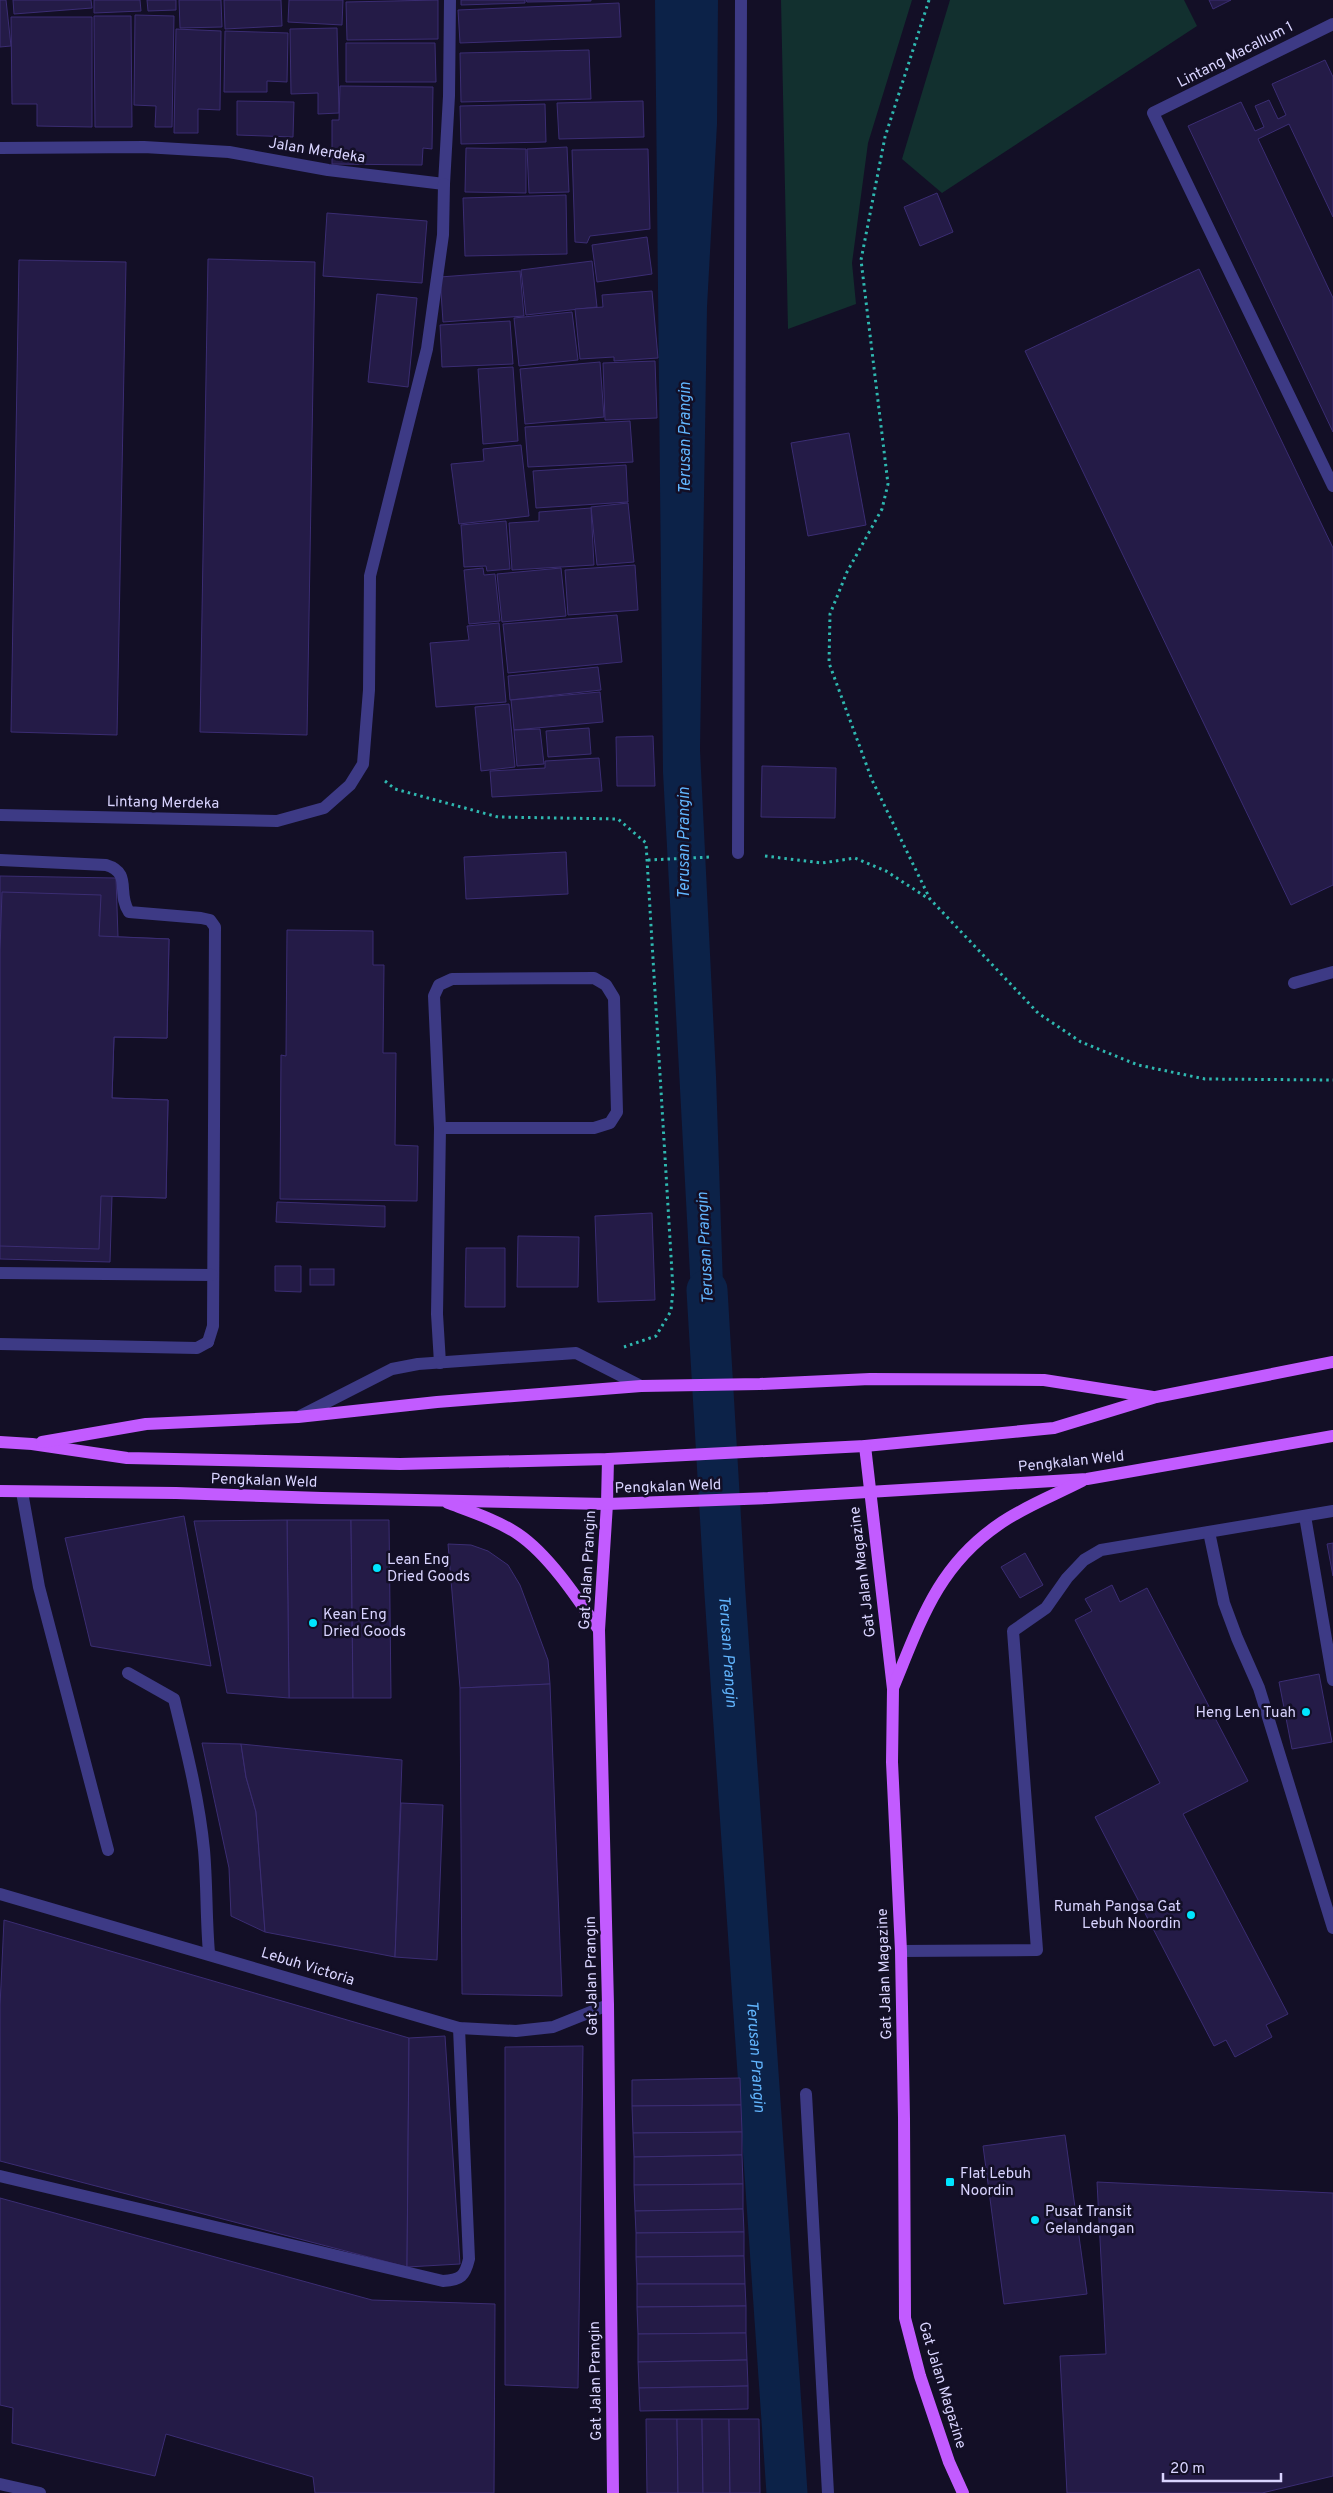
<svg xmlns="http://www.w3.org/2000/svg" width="1333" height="2493" viewBox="0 0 1333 2493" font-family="Overpass,sans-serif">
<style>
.green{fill:#12302f}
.water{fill:#0c2248}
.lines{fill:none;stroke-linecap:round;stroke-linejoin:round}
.canal{stroke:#0c2248;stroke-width:41}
.building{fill:#241b47;stroke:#3b2d73}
.path{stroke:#2fb8b0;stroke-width:3;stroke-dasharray:2.5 4;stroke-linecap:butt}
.service{stroke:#3d3a85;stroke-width:12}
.minor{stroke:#3d3a85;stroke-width:12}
.tertiary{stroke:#3d3a85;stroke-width:12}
.primary{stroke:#c25bff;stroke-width:12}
.poi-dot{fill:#00e5ff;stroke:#130f26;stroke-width:2}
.labels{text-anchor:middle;stroke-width:5;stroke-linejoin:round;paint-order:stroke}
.street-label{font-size:15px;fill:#d9d4ff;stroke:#130f26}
.poi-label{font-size:15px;fill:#d9d4ff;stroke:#130f26;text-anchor:start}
.water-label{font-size:16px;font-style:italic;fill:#62b6ff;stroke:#130f26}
</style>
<rect width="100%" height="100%" fill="#130f26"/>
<g class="green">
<path d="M781,0H912L868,143L852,263L856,304L788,329Z"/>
<path d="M950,0H1184L1197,26L942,193L902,159Z"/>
</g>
<path class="water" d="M655,0H718L717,124L707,307L700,750L716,1076L725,1347L694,1349L663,772Z"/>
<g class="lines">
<path class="canal" id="s1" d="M707,1290L725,1594L787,2493"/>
</g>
<g class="building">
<path d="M0,0H6L11,46L0,47Z"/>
<path d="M13,0H91L92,8L14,14Z"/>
<path d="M94,0H140L141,11L94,13Z"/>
<path d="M147,0H176V10L148,11Z"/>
<path d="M179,0H221L222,27L180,28Z"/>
<path d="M224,0H281L282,26L225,29Z"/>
<path d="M289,0H343L342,25L288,22Z"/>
<path d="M438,0V39L347,40L346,2Z"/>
<path d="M461,0H525V3L461,5Z"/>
<path d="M526,0H591V1L527,2Z"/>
<path d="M1209,0H1231L1213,9Z"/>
<path d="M619,3L621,37L460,43L458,10Z"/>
<path d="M135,15L174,16L172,127H155L156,106L134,105Z"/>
<path d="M94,16H131L132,127H95Z"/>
<path d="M11,17H92V127L37,126V104H12Z"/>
<path d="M337,28L339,113L318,114V93L291,94L290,29Z"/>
<path d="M176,29L221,31L220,110L198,109V133H174Z"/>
<path d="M225,31L288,33L287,82L267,81V92H224Z"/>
<path d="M346,43H435L436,82H346Z"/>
<path d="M589,50L591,99L461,102L460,53Z"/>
<path d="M1325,60L1333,77V217L1289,124L1258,139L1333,298V432L1188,126L1241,102L1255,131L1264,127L1255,106L1269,100L1278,119L1286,115L1272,84Z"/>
<path d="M340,86L433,87L432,149L423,148L422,165L332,164V120H339Z"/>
<path d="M237,101L294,102L293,137L237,135Z"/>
<path d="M643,101L644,137L559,139L557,103Z"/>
<path d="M545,104L546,142L461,144L460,106Z"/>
<path d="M567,147L569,192L529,193L527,149Z"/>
<path d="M466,148L526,149V193L465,192Z"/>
<path d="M648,149L650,229L590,236L587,243L575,242L572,150Z"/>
<path d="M937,193L953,232L920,246L904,207Z"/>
<path d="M566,195L567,254L465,256L463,198Z"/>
<path d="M327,213L427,221L422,283L323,276Z"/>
<path d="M647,237L652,274L597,282L592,245Z"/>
<path d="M208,259L315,262L307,735L200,732Z"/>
<path d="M19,260L126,262L117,735L11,732Z"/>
<path d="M592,261L597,307L526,315L521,270Z"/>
<path d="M1199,269L1333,548V885L1291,905L1025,351Z"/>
<path d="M520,271L524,316L443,322L440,277Z"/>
<path d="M652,291L658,358L614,361V357L580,359L575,309L603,307L602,295Z"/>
<path d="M377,294L417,298L408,387L368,382Z"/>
<path d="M572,312L578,360L519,366L514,318Z"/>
<path d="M510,321L513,364L442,367L440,325Z"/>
<path d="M655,361L657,418L605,420L603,363Z"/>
<path d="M600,362L604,417L525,424L520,369Z"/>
<path d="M513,367L518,441L483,444L478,369Z"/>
<path d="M630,421L633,462L528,467L525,427Z"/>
<path d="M849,433L866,525L808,536L791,443Z"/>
<path d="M521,445L529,516L459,524L451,464L484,461L483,449Z"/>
<path d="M626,465L628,502L536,508L533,471Z"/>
<path d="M628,503L634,562L597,565L591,507Z"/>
<path d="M591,508L594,565L512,570L509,523L539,521V512Z"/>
<path d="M506,521L510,569L487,571L486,566L464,567L461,525Z"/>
<path d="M635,565L638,610L568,615L565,570Z"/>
<path d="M483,568L484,575L495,574L500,621L469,624L464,570Z"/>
<path d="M561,568L566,616L502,622L497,574Z"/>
<path d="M617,615L622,662L508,673L503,624Z"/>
<path d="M499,623L506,702L436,707L430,643L469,640L467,626Z"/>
<path d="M598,667L601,690L510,700L508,676Z"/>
<path d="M600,692L603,722L514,730L511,700Z"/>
<path d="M509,704L515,767L481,771L475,707Z"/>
<path d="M589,728L591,754L548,757L546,731Z"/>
<path d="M540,729L544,764L517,766L514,730Z"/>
<path d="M653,736L655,786H617L616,737Z"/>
<path d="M599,758L602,791L492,797L490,771L545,768V761Z"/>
<path d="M762,766L836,768L835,818L761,817Z"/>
<path d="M566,852L568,894L466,899L464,857Z"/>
<path d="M0,876L116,878L118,937L169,939L167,1038L114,1037L112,1098L168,1100L166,1198L112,1196L110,1262L0,1259Z"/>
<path d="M2,892L101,895L99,936L169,939L167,1038L114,1037L112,1098L168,1100L166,1198L101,1196L99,1249L0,1246V950Z"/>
<path d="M287,930L373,931V965H384L383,1053H396L395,1145L418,1146L417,1201L280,1199L281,1055L286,1056Z"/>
<path d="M277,1202L385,1206V1227L276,1222Z"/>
<path d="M652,1213L655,1300L598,1302L595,1216Z"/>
<path d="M518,1236L579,1237L578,1287H517Z"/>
<path d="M466,1248H505V1307H465Z"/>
<path d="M275,1266H301V1292L275,1291Z"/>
<rect x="310" y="1269" width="24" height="16"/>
<path d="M184,1516L211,1666L91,1646L65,1538Z"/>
<path d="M287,1520H351L353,1698H289Z"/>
<path d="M287,1520L289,1698L227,1693L194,1521Z"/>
<path d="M351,1520H389L391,1698H353Z"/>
<path d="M1333,1543V1576L1327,1544Z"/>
<path d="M448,1544L471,1545L488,1551L508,1565L520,1585L548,1660L550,1684L460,1688Z"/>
<path d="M1025,1553L1043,1585L1020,1598L1001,1567Z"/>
<path d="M1112,1585L1120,1602L1147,1588L1248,1781L1183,1814L1288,2014L1266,2025L1272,2037L1235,2057L1226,2040L1214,2046L1095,1817L1160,1783L1075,1620L1092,1611L1085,1599Z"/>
<path d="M1319,1674L1332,1742L1292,1749L1279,1682Z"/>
<path d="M550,1684L562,1996L462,1994L460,1688Z"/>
<path d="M202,1743L241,1744L246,1777L256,1812L265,1932L231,1916L229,1868Z"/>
<path d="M241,1744L402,1760L395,1957L265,1932L256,1812L246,1777Z"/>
<path d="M401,1803L443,1805L437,1960L395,1957Z"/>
<path d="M4,1920L409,2038L407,2267L0,2161V2006Z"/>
<path d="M445,2036L460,2264L407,2267L409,2038Z"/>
<path d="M583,2046L578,2388L505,2385V2047Z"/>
<path d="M740,2078L741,2105L632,2106V2080Z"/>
<path d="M741,2105L742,2132L633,2133L632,2106Z"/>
<path d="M742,2132V2155L634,2157L633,2133Z"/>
<path d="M1065,2135L1087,2294L1004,2304L983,2146Z"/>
<path d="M742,2155L743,2184L634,2185V2157Z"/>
<path d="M1097,2182L1333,2193V2476L1262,2493H1067L1060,2356L1106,2354Z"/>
<path d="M743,2184V2209L635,2211L634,2185Z"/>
<path d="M0,2198L372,2300L495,2304L494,2493H315L313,2477L166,2434L155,2476L12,2443L13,2408L0,2405Z"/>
<path d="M743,2209L744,2232L636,2233L635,2211Z"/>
<path d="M744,2232V2256L636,2257V2233Z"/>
<path d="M744,2256L745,2284H637L636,2257Z"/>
<path d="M637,2284H745L746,2306L637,2307Z"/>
<path d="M746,2306V2333L638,2334L637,2307Z"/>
<path d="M746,2333L747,2360L638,2362V2334Z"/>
<path d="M747,2360L748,2386L639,2388L638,2362Z"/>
<path d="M748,2386V2409L640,2411L639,2388Z"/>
<path d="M646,2419H677L678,2493H647Z"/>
<path d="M677,2419H702L703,2493H678Z"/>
<path d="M702,2419H729L730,2493H703Z"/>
<path d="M729,2419H759L760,2493H730Z"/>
</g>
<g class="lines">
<g class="path">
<path d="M929,0L885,137L861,260L888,484L882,509L847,572L830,614L829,663L872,780L930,899L1038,1013L1081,1042L1138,1065L1205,1079L1333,1080"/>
<path d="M385,781L395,789L498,817L618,819L646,843L673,1289L671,1311L656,1336L624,1347"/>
<path d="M765,856L822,863L855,858L886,871L929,899"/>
<path d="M648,860L711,857"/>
</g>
<g class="service">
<path d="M1333,24L1153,113L1333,486"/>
<path d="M738,853L741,0"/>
<path d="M0,860L106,865C133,873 116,893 129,912L201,918L210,920L215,927L213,1326L208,1342"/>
<path d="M1294,983L1333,972"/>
<path d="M440,1128H594L610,1123L617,1112L614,998L606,985L594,978L452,979L439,985L434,996L440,1128L437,1314L440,1363"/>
<path d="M0,1273L212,1275"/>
<path d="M300,1416L392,1369L418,1364L576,1353L641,1386"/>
<path d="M22,1492L39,1587L108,1850"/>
<path d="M1305,1516L1333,1680"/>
<path d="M1209,1532L1224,1603L1237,1638L1259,1688L1333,1928"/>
<path d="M128,1673L174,1699C186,1748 199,1799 204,1850C207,1884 206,1919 209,1953"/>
<path d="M901,1951L1037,1950L1013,1631L1046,1608L1067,1578L1084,1560L1101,1550L1333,1511"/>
<path d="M806,2094L828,2493"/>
<path d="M0,2176L443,2281C461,2280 465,2276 469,2259L459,2028"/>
</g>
<g class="minor">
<path d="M0,148L144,147L229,152L328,170L444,184L449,96L450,0"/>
<path d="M0,815L277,821L324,808L350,785L363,764L369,690L370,576L427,349L443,235L444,184"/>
<path d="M0,1344L197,1348L208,1342"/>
</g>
<g class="tertiary">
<path d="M0,1894L459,2028L516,2031L553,2027L608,2005"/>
<path d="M0,2484L40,2493"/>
</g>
<g class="primary">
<path d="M0,1442L32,1444L127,1458L400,1464L608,1459L865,1446L1054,1428L1156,1397L1333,1362"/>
<path d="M42,1442L146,1424L298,1417L437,1402L641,1386L760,1384L870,1379L1044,1380L1153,1397"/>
<path d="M865,1446L893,1689L892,1762L901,1951L904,2118L905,2318L920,2376L949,2462L963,2493"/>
<path d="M608,1459L607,1504L599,1630L608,2005L613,2493"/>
<path d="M0,1491L176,1493L322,1498L607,1504L768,1498L1087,1479L1333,1436"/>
<path d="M448,1503C472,1512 497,1520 518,1534C549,1555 578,1599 599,1630"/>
<path d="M893,1688C920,1623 937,1567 998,1525C1023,1507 1055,1495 1082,1481"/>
</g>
</g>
<g class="poi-dot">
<circle cx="377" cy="1568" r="5"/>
<circle cx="313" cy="1623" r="5"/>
<circle cx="1306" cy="1712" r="5"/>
<circle cx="1191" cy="1915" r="5"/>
<rect x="945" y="2177" width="10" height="10" rx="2.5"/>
<circle cx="1035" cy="2220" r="5"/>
</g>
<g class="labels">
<g class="street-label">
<text transform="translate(1235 54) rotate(-27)" y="5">Lintang Macallum 1</text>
<text transform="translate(317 150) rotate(9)" y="5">Jalan Merdeka</text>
<text transform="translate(163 802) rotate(1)" y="5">Lintang Merdeka</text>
<text transform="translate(1071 1461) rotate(-6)" y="5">Pengkalan Weld</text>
<text transform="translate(264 1480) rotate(2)" y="5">Pengkalan Weld</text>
<text transform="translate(668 1486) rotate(-2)" y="5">Pengkalan Weld</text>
<text transform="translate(587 1570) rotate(-87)" y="5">Gat Jalan Prangin</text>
<text transform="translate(862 1572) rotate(-97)" y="5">Gat Jalan Magazine</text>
<text transform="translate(308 1966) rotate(17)" y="5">Lebuh Victoria</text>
<text transform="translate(884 1974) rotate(-92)" y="5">Gat Jalan Magazine</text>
<text transform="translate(591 1976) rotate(-91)" y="5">Gat Jalan Prangin</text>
<text transform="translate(595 2381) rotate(-91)" y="5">Gat Jalan Prangin</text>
<text transform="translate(943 2385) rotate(73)" y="5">Gat Jalan Magazine</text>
</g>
<g class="poi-label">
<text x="387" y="1564">Lean Eng<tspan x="387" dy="17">Dried Goods</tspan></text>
<text x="323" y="1619">Kean Eng<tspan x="323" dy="17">Dried Goods</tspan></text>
<text x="1296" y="1717" text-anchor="end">Heng Len Tuah</text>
<text x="1181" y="1911" text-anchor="end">Rumah Pangsa Gat<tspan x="1181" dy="17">Lebuh Noordin</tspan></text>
<text x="960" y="2178">Flat Lebuh<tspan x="960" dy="17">Noordin</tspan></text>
<text x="1045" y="2216">Pusat Transit<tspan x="1045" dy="17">Gelandangan</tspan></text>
</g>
<g class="water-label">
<text transform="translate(684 438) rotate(-90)" y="6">Terusan Prangin</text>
<text transform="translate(683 843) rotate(-90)" y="6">Terusan Prangin</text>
<text transform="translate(704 1248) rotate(-93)" y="6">Terusan Prangin</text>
<text dy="6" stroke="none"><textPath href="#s1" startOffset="362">Terusan Prangin</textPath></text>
<text dy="6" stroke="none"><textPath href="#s1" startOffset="768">Terusan Prangin</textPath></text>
</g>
</g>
<path d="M1163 2473v8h118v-8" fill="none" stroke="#d9d4ff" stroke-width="2.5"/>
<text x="1170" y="2473" font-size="15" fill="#d9d4ff" stroke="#130f26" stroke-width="4" paint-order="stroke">20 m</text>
</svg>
